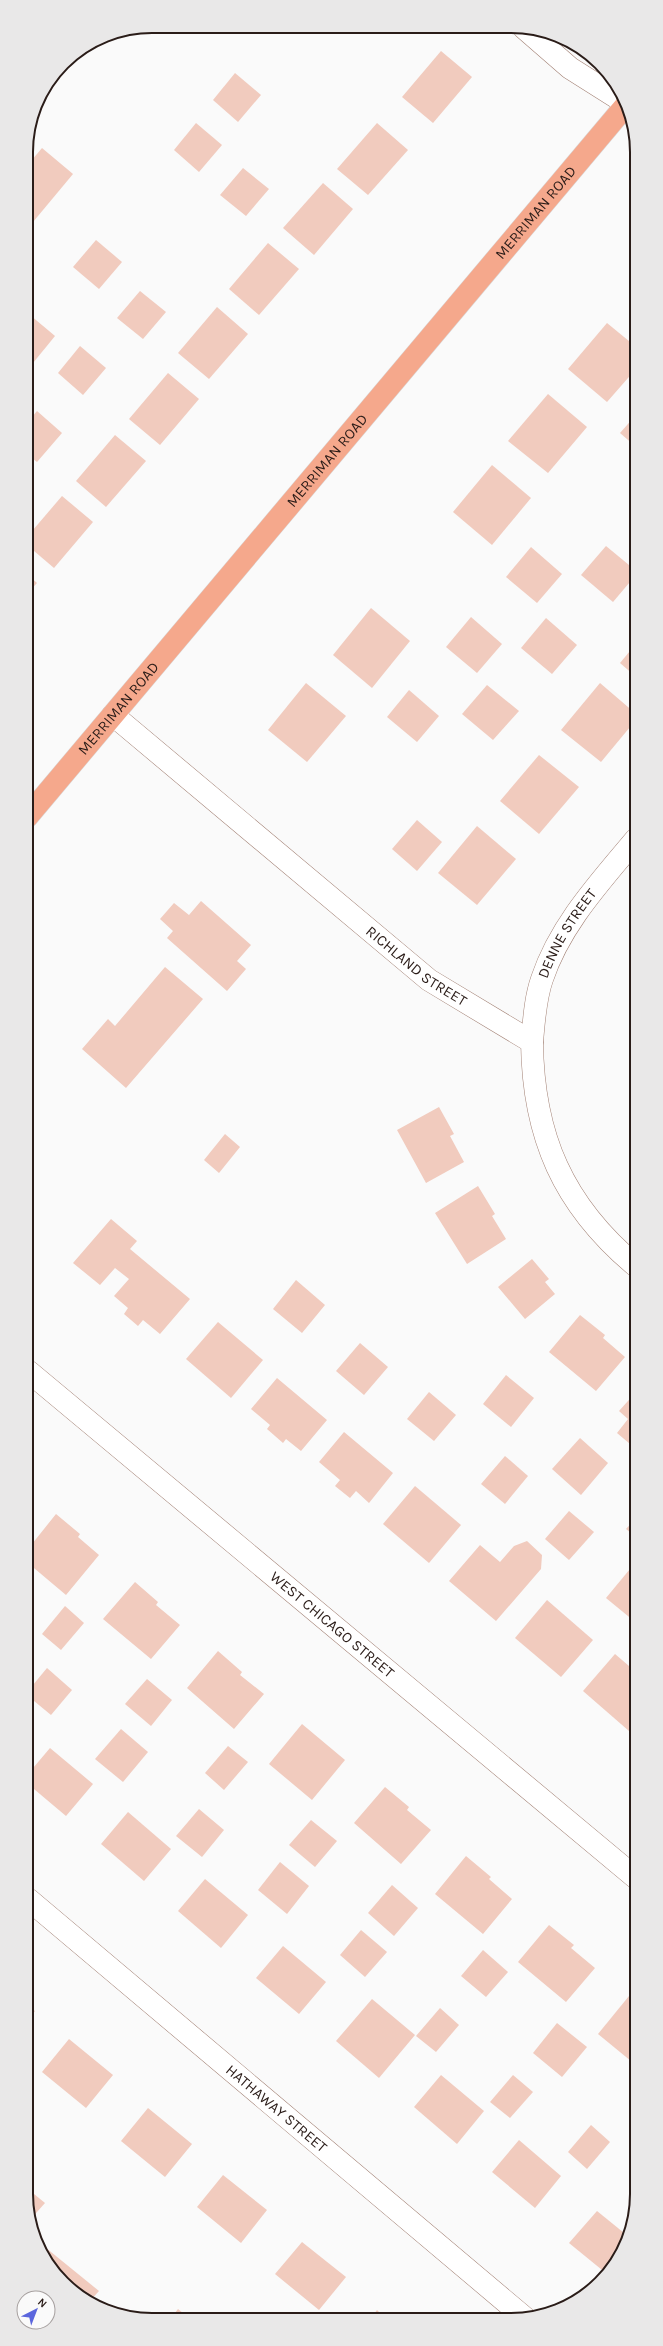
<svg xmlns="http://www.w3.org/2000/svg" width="663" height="2346" viewBox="0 0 663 2346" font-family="Karla,sans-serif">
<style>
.building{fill:#f1cbbe}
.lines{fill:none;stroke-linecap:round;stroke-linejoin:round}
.minor-casing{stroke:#a28074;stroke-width:23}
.major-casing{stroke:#d9d6d5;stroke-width:23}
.minor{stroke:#fff;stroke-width:22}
.major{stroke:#f5a88c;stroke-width:22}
.labels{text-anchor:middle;stroke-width:3;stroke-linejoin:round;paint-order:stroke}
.street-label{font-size:15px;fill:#2a1c18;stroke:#fafafa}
.rim{fill:none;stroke:#2a1c18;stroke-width:2}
</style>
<rect width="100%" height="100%" fill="#fafafa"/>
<g class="building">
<path d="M441,51L472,77L433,123L402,97Z"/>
<path d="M235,73L261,95L238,122L213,100Z"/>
<path d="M196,123L222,145L199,172L174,150Z"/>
<path d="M377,123L408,150L368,195L337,169Z"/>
<path d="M42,148L73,174L33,222L26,216V167Z"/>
<path d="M243,168L269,189L246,216L220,195Z"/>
<path d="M323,183L353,209L314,255L283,228Z"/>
<path d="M96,240L122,262L99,289L73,267Z"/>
<path d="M268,243L299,269L259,315L229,289Z"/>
<path d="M140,291L166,312L143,339L117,318Z"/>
<path d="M217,307L248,334L209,379L178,353Z"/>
<path d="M30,315L55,336L33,363L26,358V319Z"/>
<path d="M607,323L635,346V370L607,402L568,369Z"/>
<path d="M80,346L106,368L83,395L58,373Z"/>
<path d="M168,373L199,399L160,445L129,419Z"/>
<path d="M548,394L587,427L548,473L508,441Z"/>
<path d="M37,411L62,433L37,462L27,454V423Z"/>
<path d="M635,416V446L620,433Z"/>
<path d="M115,435L146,461L106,507L76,481Z"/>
<path d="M492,465L531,498L492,545L453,512Z"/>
<path d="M62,496L93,522L54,568L27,545V537Z"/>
<path d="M606,546L635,570V576L613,602L581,575Z"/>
<path d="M531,547L562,574L537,603L506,577Z"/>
<path d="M27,574L37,583L27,594Z"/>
<path d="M371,608L410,641L372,688L333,655Z"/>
<path d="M471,617L502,644L477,673L446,647Z"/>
<path d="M546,618L577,645L552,674L521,648Z"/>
<path d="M635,645V676L620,663Z"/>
<path d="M306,683L346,716L307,762L268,730Z"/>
<path d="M600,683L635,713V721L601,762L561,730Z"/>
<path d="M487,685L519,711L493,740L462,714Z"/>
<path d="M409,690L439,716L417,742L387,717Z"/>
<path d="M539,755L579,787L539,834L500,801Z"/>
<path d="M417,820L442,842L417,871L392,849Z"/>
<path d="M477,826L516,859L477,905L438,873Z"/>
<path d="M201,901L251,945L237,961L246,969L227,991L167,938L173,931L160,919L174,903L189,915Z"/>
<path d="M165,967L203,999L126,1088L82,1049L108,1019L115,1026Z"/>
<path d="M636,1005V1020L630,1019Z"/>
<path d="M439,1107L454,1134L450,1136L464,1162L426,1183L397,1130Z"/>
<path d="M225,1134L240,1147L219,1173L204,1160Z"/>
<path d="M478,1186L495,1214L492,1216L506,1239L467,1264L435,1213Z"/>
<path d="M111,1219L137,1241L130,1249L190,1299L160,1334L143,1320L138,1326L124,1314L128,1308L114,1296L129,1279L115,1268L100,1285L73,1263Z"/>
<path d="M532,1259L549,1279L545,1282L555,1294L525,1319L498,1287Z"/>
<path d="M296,1280L325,1305L302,1333L273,1309Z"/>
<path d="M580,1315L605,1335L603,1338L625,1357L596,1391L549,1352Z"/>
<path d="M218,1322L263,1360L231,1398L186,1359Z"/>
<path d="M360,1343L388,1367L364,1395L336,1371Z"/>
<path d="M506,1375L534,1398L511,1427L483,1404Z"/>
<path d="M277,1378L327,1420L301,1451L286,1439L283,1443L267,1429L270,1425L251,1409Z"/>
<path d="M429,1392L456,1415L434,1441L407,1419Z"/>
<path d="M636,1392V1449L617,1433L628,1419L619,1411Z"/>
<path d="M344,1432L393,1473L369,1503L356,1491L350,1498L335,1486L340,1480L319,1462Z"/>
<path d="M580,1438L608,1463L581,1495L552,1469Z"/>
<path d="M505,1456L528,1476L505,1504L481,1484Z"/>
<path d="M415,1486L461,1525L429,1563L383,1524Z"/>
<path d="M569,1511L594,1532L569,1560L545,1539Z"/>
<path d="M56,1514L80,1534L78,1537L99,1555L66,1595L28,1563V1549Z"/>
<path d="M636,1518V1537L626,1529Z"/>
<path d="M527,1541L542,1555L541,1569L496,1621L449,1581L480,1545L500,1562L514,1546Z"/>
<path d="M630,1569L636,1574V1619L634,1621L606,1598Z"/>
<path d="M135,1582L158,1602L156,1605L180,1625L151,1659L103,1619Z"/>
<path d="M547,1600L593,1640L561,1677L515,1638Z"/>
<path d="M65,1606L84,1623L61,1650L42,1634Z"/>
<path d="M218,1651L242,1672L240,1675L264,1694L234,1729L187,1688Z"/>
<path d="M615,1654L636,1672V1723L629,1731L583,1691Z"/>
<path d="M47,1668L72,1690L51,1715L28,1696V1691Z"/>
<path d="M147,1679L172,1700L151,1726L125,1704Z"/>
<path d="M302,1724L345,1760L312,1800L269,1764Z"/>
<path d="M121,1729L148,1752L123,1782L95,1759Z"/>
<path d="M228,1746L248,1762L224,1790L205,1773Z"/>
<path d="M50,1748L93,1784L66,1816L28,1784V1774Z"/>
<path d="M385,1787L409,1807L407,1810L431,1830L401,1864L354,1823Z"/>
<path d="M199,1809L224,1830L202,1857L176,1836Z"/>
<path d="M128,1812L171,1849L144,1881L101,1844Z"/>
<path d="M311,1820L337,1841L315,1867L289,1845Z"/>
<path d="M466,1856L491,1877L489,1879L512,1899L483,1934L435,1894Z"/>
<path d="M280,1862L309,1886L287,1914L258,1890Z"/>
<path d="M205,1879L248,1915L221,1948L178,1911Z"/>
<path d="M392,1885L418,1908L394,1936L368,1913Z"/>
<path d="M549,1925L574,1945L571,1948L595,1968L566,2002L518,1962Z"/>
<path d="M361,1930L387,1952L365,1977L340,1955Z"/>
<path d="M283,1946L326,1982L299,2014L256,1978Z"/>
<path d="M483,1950L508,1972L486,1997L461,1976Z"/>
<path d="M629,1996L637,2002V2066L598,2034Z"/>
<path d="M372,1999L415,2035L379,2078L336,2041Z"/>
<path d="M28,2006L35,2011L28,2020Z"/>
<path d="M440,2008L459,2025L436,2052L416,2036Z"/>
<path d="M557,2023L587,2047L562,2077L533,2053Z"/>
<path d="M69,2039L113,2075L86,2108L42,2072Z"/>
<path d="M441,2075L484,2111L457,2144L414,2107Z"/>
<path d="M513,2075L533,2092L510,2118L490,2102Z"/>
<path d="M148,2108L192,2144L165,2177L121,2141Z"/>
<path d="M591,2125L610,2142L587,2169L568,2152Z"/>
<path d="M519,2140L561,2176L535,2208L492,2172Z"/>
<path d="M223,2175L267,2210L241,2243L197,2207Z"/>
<path d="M28,2189L45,2203L29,2221L28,2218Z"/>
<path d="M597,2211L629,2237L607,2274L569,2243Z"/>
<path d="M35,2239L99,2291L89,2302L63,2283L39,2250Z"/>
<path d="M302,2242L346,2277L319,2310L275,2274Z"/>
<path d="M178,2309L189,2318H171Z"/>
<path d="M377,2310L385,2318H371Z"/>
</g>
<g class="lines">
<g class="minor-casing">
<g id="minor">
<path d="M524,28L570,68L627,104"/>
<path id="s1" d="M113,715L429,980L532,1042C533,1136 563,1205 636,1266"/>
<path id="s2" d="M532,1042C534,1021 535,999 542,979C560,925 600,882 635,840"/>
<path id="s3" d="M28,1371L636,1878"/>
<path id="s4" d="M28,1899L525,2318"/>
</g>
</g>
<g class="major-casing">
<g id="major">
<path id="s5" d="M27,817L627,104"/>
</g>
</g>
<use href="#minor" class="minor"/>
<use href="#major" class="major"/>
</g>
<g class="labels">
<g class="street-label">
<text dy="5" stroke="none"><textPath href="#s5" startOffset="790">MERRIMAN ROAD</textPath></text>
<text dy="5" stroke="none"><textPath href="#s5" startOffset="466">MERRIMAN ROAD</textPath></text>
<text dy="5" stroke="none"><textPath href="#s5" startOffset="142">MERRIMAN ROAD</textPath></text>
<text dy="5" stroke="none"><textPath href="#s2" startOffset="116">DENNE STREET</textPath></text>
<text dy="5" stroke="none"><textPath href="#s1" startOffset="394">RICHLAND STREET</textPath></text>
<text dy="5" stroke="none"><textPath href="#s3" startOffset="396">WEST CHICAGO STREET</textPath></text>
<text dy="5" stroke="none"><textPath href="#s4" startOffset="325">HATHAWAY STREET</textPath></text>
</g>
</g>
<path d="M0 0H663V2346H0ZM152 33H511A119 119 0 0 1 630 152V2194A119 119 0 0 1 511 2313H152A119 119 0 0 1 33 2194V152A119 119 0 0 1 152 33Z" fill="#e9e8e8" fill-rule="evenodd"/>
<path class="rim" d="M152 33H511A119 119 0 0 1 630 152V2194A119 119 0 0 1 511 2313H152A119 119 0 0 1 33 2194V152A119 119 0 0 1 152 33Z"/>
<g transform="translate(36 2310) rotate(42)"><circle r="19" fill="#fafafa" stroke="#a7a1a0"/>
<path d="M0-3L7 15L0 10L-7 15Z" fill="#5b66dd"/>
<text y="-6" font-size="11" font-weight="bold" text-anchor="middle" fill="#2a1c18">N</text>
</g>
</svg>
